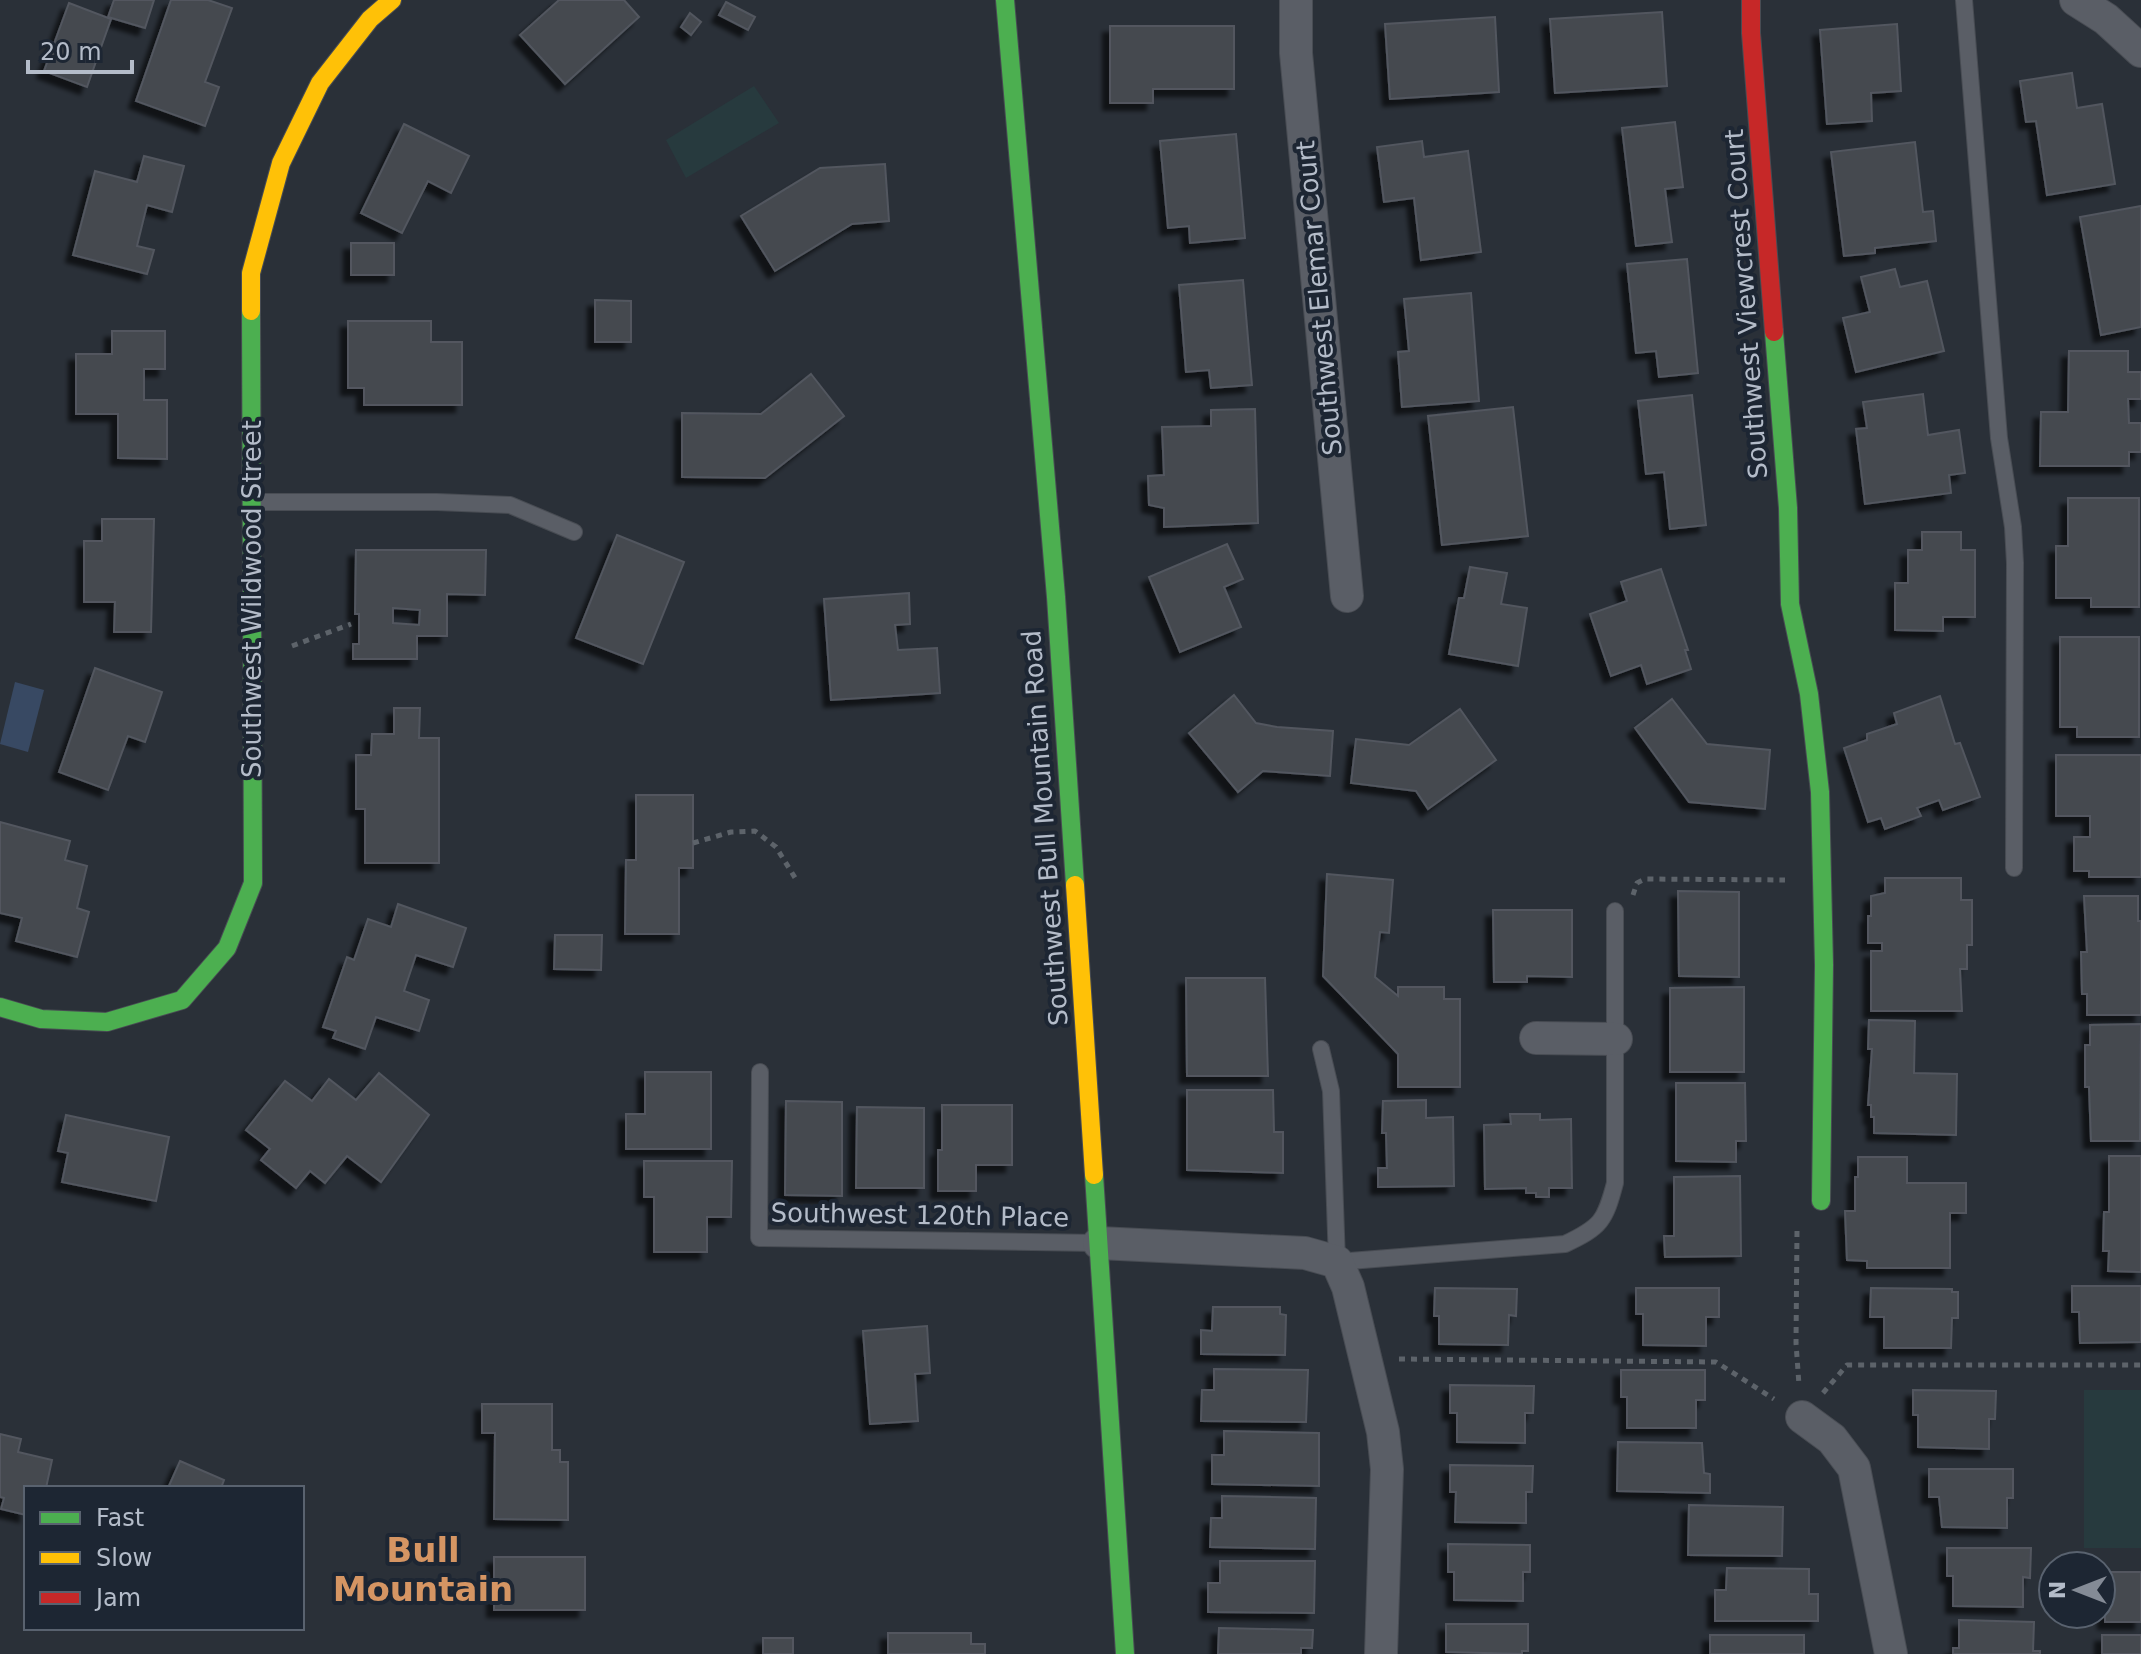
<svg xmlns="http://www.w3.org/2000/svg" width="2141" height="1654" viewBox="0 0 2141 1654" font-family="'DejaVu Sans',sans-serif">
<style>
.green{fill:#273a3e}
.water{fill:#384963}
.building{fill:#444950;stroke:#52575f;stroke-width:2;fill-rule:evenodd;filter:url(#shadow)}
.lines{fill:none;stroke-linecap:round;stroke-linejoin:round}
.lane-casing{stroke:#484c53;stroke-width:18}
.street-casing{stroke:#484c53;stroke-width:34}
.fast-casing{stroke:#484c53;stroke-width:20}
.slow-casing{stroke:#484c53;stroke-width:20}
.jam-casing{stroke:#484c53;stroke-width:20}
.path{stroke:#5d636a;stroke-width:5;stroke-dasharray:6 6;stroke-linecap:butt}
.lane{stroke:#5a5e66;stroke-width:16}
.street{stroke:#5a5e66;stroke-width:32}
.fast{stroke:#4caf50;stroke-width:18}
.slow{stroke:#ffc107;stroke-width:18}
.jam{stroke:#c62828;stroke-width:18}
.labels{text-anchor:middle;stroke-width:8;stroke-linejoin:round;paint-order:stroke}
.street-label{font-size:26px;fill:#b4bcc9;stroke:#1d2633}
.district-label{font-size:34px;font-weight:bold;fill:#d59563;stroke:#1d2633}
</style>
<defs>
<filter id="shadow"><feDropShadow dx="-7" dy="7" stdDeviation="2" flood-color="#0009"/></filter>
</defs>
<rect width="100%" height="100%" fill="#2a3038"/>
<g class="green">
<path d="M754,86L779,123L686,178L666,140Z"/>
<rect x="2084" y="1390" width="57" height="158"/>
</g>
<path class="water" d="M15,682L44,690L28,752L0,744Z"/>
<g class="building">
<path d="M114,0H154L145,28L108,17Z"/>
<path d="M171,0H208L232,8L205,82L219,87L205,126L136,101Z"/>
<path d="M559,0H624L639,17L565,84L520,35Z"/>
<path d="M726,2L755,17L748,30L719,15Z"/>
<path d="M69,3L111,19L87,87L44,71Z"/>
<path d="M1662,12L1667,86L1555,93L1550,19Z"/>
<path d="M690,13L701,22L691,35L681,27Z"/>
<path d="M1495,17L1499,92L1390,99L1385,24Z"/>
<path d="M1897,24L1901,91L1871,93L1872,121L1827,124L1820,30Z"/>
<path d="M1110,26H1234V89H1153V103H1110Z"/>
<path d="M2072,73L2077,108L2102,104L2115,184L2047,195L2036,121L2026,122L2020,81Z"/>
<path d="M1675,122L1683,187L1665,189L1672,242L1636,246L1622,128Z"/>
<path d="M404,124L469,156L451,193L428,181L402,233L361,213Z"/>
<path d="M1236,134L1245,238L1190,243L1189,226L1168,228L1160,141Z"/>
<path d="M1422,141L1424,157L1468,151L1481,252L1421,260L1414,198L1384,202L1377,147Z"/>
<path d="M1915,142L1923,212L1933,211L1936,241L1875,248V253L1844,256L1831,152Z"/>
<path d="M144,156L184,166L172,212L147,205L137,246L154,250L147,274L73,255L95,171L137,182Z"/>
<path d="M885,164L889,221L852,224L775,271L741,216L820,168Z"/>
<path d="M2141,206V327L2101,335L2080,217Z"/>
<rect x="351" y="243" width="43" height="32"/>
<path d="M1687,259L1698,373L1659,377L1656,351L1636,353L1627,264Z"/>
<path d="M1895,269L1900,287L1927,281L1944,351L1856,372L1843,318L1870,312L1861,277Z"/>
<path d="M1243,280L1252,385L1211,388L1209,370L1186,372L1179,285Z"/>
<path d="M1471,293L1479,401L1402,407L1398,352L1409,351L1404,299Z"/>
<path d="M595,300L631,301V342H595Z"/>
<path d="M348,321H431V342H462V405H364V388H348Z"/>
<path d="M112,331H165V369H144V400H167V459L118,458V414H76V354H112Z"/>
<path d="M2069,351H2128V372H2141V399H2128L2129,423H2141V452H2129V466H2040L2041,412H2068Z"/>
<path d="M811,374L844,416L765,478L682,477V413L761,414Z"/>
<path d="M1923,394L1928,435L1959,430L1965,473L1949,475L1951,493L1865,504L1856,429L1867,428L1863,402Z"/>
<path d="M1692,395L1706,525L1670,529L1664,472L1646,474L1638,401Z"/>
<path d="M1513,407L1528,536L1442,545L1428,416Z"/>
<path d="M1255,409L1258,523L1164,527V508L1149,505L1148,476L1164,475L1162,427L1211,426V410Z"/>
<path d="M2068,498H2139V607H2091V598H2056V546H2068Z"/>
<path d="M102,519H154L151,632H114L115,602H84V541H102Z"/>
<path d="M1922,532H1961V550H1975V617H1943V631L1895,630V583H1908V550H1922Z"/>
<path d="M617,535L684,562L643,664L576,638Z"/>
<path d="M1227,544L1243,579L1224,587L1241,627L1180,652L1149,577Z"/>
<path d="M356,550H486L485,595L447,594V636H417V659H353V644H359V614H355ZM393,608L420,610L419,625L393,623Z"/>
<path d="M1470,567L1507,573L1501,604L1527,608L1518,666L1449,654L1459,598H1464Z"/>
<path d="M1661,569L1688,650H1685L1691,669L1647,684L1641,665L1611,676L1590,614L1627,601L1621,582Z"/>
<path d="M909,593L910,624L895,625L898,650L937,648L940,693L831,700L824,599Z"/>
<path d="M2060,637H2139V737H2077V727H2060Z"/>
<path d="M95,668L162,692L145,742L128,736L108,790L59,772Z"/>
<path d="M1234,695L1256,723L1277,727L1333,731L1330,776L1263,771L1238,792L1189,733Z"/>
<path d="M1940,696L1955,744L1960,743L1980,797L1943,810L1939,800L1917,808L1921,816L1885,829L1881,818L1868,822L1844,748L1867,740V734L1897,724L1894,713Z"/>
<path d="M1672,699L1707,744L1770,750L1765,809L1689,802L1635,728Z"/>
<path d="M394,708H420L419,738H439V863H365V809H356V755H371L372,734H394Z"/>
<path d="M1460,709L1496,760L1428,809L1416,791L1351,783L1356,739L1409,745Z"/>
<path d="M2056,755H2141V877H2089V871H2074V837H2090V816H2056Z"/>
<path d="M636,795H693V868H679V934H625L626,860H636Z"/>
<path d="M0,822L70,841L65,860L87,866L77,908L89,912L77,957L16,941L22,918L0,913Z"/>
<path d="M1327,874L1393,880L1389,933L1380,932L1375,977L1398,996V987H1444V999H1460V1087H1398V1054L1323,976Z"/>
<path d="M1885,878H1961V900H1972V945H1967V969H1960L1962,1011H1871V951H1882V943H1868V916H1871V896L1885,893Z"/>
<path d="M1678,891L1739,892V977L1679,976Z"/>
<path d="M2084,896H2138V921H2141V1015H2087V994H2082L2081,952H2087Z"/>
<path d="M398,904L466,928L453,967L416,955L404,991L429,1000L419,1031L376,1017L365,1049L333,1038L336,1031L323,1027L347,957L354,960L368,919L391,927Z"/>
<path d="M1493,910H1572V977L1527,976V982H1494Z"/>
<path d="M555,935H602L601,970L554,969Z"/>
<path d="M1186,978H1265L1268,1076H1187Z"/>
<path d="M1744,987V1072H1670V988Z"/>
<path d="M1869,1020L1915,1021L1914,1073L1957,1074L1956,1135L1874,1133V1117H1871V1105H1868L1872,1049H1868Z"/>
<path d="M2141,1024L2140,1141H2091L2089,1087H2085V1045H2090V1025Z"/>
<path d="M645,1072H711V1149H626V1114H645Z"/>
<path d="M379,1073L429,1115L381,1182L347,1156L325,1183L310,1171L296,1188L261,1160L270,1149L246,1130L285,1081L312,1101L329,1079L356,1100Z"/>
<path d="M1676,1083H1745L1746,1141H1736V1162L1676,1161Z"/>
<path d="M1187,1090H1273L1274,1132H1283V1173L1187,1170Z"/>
<path d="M1426,1100V1118L1453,1117L1454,1186L1378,1187V1168H1387L1386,1133H1382L1383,1101Z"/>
<path d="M786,1101L842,1102V1196L785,1195Z"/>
<path d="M942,1105H1012V1165H976V1191H938V1150H942Z"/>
<path d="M857,1107L924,1108V1188H856Z"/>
<path d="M1510,1114H1540V1120L1571,1119L1572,1188H1549V1197H1536V1193H1526V1188L1485,1189L1484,1125L1511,1124Z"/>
<path d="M66,1115L169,1137L156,1201L62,1182L68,1153L58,1151Z"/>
<path d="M2109,1156H2141V1272L2108,1271L2109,1251H2103L2104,1212H2109Z"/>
<path d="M1858,1157H1907V1183H1966V1213H1950V1268H1867V1261L1847,1260L1845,1211H1855V1177H1858Z"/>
<path d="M644,1161H732L731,1217H707V1252H654V1197H644Z"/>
<path d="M1740,1176L1741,1256L1665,1257L1664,1236H1674V1177Z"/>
<path d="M2072,1286H2141V1342L2080,1343L2079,1312H2072Z"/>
<path d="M1435,1288L1517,1289L1516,1316L1509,1315L1508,1345L1439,1344V1316H1434Z"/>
<path d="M1636,1288H1719V1317H1706V1346L1643,1345V1314H1636Z"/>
<path d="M1871,1288L1952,1289V1292H1958V1318H1952L1951,1348H1884V1317H1870Z"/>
<path d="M1213,1307H1280V1314L1286,1315L1285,1355L1201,1354V1330L1212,1331Z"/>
<path d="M927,1326L930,1373L915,1374L918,1421L870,1424L863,1331Z"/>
<path d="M1214,1369L1308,1370L1306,1422L1201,1421L1202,1390H1214Z"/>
<path d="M1621,1370H1705V1400H1696V1428H1627V1397H1621Z"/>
<path d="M1450,1385L1534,1386L1533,1413H1525V1443L1457,1442V1413H1450Z"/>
<path d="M1913,1390L1996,1391L1995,1419H1989V1449L1918,1447V1415H1913Z"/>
<path d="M482,1404H552V1450H560V1462H568V1520L494,1519L495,1433H482Z"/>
<path d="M1224,1431L1319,1433V1486L1212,1484V1455H1224Z"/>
<path d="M0,1434L21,1439L18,1452L52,1460L46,1488H26V1515L1,1509L4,1498L0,1497Z"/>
<path d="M1618,1442L1702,1443L1704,1473L1710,1474V1493L1617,1491Z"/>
<path d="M180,1461L224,1480L221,1488H168Z"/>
<path d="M1450,1465L1533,1466L1532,1492H1526V1523L1455,1522L1456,1492H1450Z"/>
<path d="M1929,1469H2013V1498H2007V1528L1942,1527L1939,1497H1929Z"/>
<path d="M1222,1496L1316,1498L1315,1549L1210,1547L1211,1518H1222Z"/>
<path d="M1689,1505L1783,1507L1782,1556L1688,1555Z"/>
<path d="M1448,1544L1530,1545V1572H1523V1601L1454,1600V1572H1448Z"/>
<path d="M1947,1548H2031L2030,1578L2023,1577V1607L1953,1606V1576H1947Z"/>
<rect x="494" y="1557" width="91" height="53"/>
<path d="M1220,1561H1315L1314,1613L1208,1612V1583H1220Z"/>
<path d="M1727,1568L1809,1569V1594H1818V1621H1715V1590H1726Z"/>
<rect x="2105" y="1572" width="36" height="50"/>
<path d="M1959,1620L2034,1622L2033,1651H2040V1654H1953V1648H1959Z"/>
<path d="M1446,1624H1528V1651H1522V1654L1446,1652Z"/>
<path d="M1219,1628L1313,1630L1312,1648H1301V1654H1218Z"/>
<path d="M888,1633H971V1644H985V1654H888Z"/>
<rect x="1710" y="1635" width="94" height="19"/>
<rect x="2102" y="1635" width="39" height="19"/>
<rect x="763" y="1638" width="30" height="16"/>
</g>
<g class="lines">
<g class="lane-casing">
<g id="lane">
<path d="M1964,0L1999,438L2013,527L2015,563L2014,868"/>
<path d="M253,502H437L510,505L574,532"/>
<path d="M1321,1049L1331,1091L1337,1262L1565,1244C1601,1227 1605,1221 1615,1183V911"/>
<path d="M760,1072L759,1238L1097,1243"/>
</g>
</g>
<g class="street-casing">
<g id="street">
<path d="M1296,0V53L1347,596"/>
<path d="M2076,0L2106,19L2141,51"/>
<path d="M1536,1038L1616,1039"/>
<path d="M1099,1243L1305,1253L1337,1262L1348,1287L1383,1432L1387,1469L1381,1654"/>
<path d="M1802,1417L1832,1439L1854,1468L1891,1654"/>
</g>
</g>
<g class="fast-casing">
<g id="fast">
<path d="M1005,0L1056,597L1075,885"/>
<path d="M1774,332L1788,508L1790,604L1809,694L1820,792L1824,965L1821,1201"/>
<path d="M0,1007L41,1019L107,1022L182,1000L227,948L253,883L251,311"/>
<path d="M1094,1175L1125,1654"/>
</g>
</g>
<g class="slow-casing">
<g id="slow">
<path d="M251,311V273L281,163L320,83L370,19L392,0"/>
<path d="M1075,885L1094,1175"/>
</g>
</g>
<g class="jam-casing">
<path id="jam" d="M1751,0V33L1774,332"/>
</g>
<g class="path">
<path d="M292,646L351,624"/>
<path d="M693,843L731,832L755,831L776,847L797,881"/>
<path d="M1633,895L1637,883L1645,879L1785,880"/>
<path d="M1797,1231L1796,1343L1799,1385"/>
<path d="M1399,1359L1716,1362L1774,1399"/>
<path d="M1823,1393L1847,1365H2141"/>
</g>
<use href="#lane" class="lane"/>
<use href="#street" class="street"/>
<use href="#fast" class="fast"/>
<use href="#slow" class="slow"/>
<use href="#jam" class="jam"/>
</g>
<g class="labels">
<g class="street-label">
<text transform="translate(1319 298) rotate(-95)" y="9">Southwest Elemar Court</text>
<text transform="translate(1746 304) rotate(-94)" y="9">Southwest Viewcrest Court</text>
<text transform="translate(252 599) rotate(-90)" y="9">Southwest Wildwood Street</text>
<text transform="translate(1045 828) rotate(-94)" y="9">Southwest Bull Mountain Road</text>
<text transform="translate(920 1215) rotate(1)" y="9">Southwest 120th Place</text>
</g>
<g class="district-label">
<text x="423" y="1562">Bull<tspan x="423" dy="39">Mountain</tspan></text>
</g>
</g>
<rect x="24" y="1486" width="280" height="144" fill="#1d2633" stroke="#59626f" stroke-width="2"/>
<rect x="40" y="1512" width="40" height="12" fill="#4caf50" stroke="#59626f" stroke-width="2"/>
<text x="96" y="1526" font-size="24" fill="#b4bcc9">Fast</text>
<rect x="40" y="1552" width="40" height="12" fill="#ffc107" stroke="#59626f" stroke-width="2"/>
<text x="96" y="1566" font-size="24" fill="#b4bcc9">Slow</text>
<rect x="40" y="1592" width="40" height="12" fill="#c62828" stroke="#59626f" stroke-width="2"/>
<text x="96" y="1606" font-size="24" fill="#b4bcc9">Jam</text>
<g transform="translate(2077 1590) rotate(270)"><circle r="38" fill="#1d2633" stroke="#59626f" stroke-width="2"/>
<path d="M0-6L14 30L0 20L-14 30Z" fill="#848b96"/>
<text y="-12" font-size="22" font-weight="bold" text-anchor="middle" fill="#b4bcc9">N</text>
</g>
<path d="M28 60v12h104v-12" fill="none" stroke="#b4bcc9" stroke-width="4"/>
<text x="40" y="60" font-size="24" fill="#b4bcc9" stroke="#1d2633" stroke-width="6" paint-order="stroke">20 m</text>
</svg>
